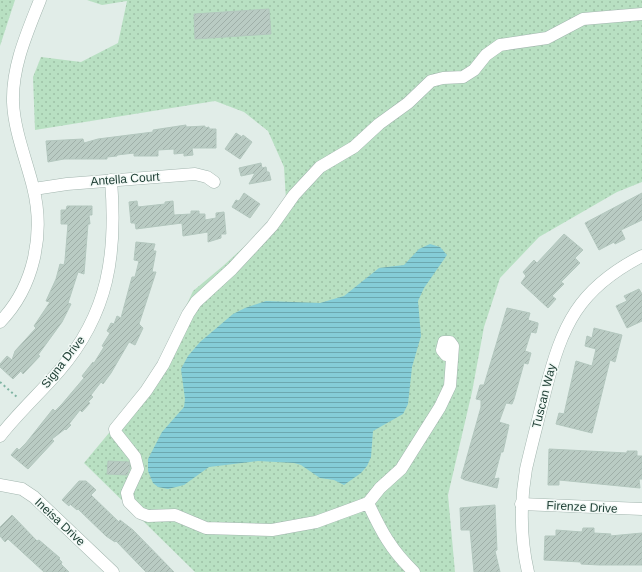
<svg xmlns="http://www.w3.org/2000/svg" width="642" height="572" viewBox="0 0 642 572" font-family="Helvetica,sans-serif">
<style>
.grass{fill:url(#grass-dots)}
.water{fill:url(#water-rules)}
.building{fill:url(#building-hatch);stroke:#b3c7be}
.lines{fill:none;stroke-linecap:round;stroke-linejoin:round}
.minor-casing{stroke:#a3b6af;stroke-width:13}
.path{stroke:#7fb4a2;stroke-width:2;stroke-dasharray:2 3;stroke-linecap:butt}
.minor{stroke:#fff;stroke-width:12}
.labels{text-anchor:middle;stroke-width:3;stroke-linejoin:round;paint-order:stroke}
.street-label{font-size:12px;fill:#204036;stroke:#f2f9f6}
</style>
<defs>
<pattern id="grass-dots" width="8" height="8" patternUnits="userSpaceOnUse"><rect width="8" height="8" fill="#b8e0c2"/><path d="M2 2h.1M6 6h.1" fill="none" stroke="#9ec1a7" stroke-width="1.8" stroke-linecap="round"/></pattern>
<pattern id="water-rules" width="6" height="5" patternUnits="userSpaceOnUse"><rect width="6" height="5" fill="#85cdd7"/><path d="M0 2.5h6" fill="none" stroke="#6ca8af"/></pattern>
<pattern id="building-hatch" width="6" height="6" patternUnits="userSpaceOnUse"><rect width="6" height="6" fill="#b9cbc3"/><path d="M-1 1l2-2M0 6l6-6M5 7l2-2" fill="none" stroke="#9fafa8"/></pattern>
</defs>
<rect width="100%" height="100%" fill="#e1ede8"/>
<g class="grass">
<path d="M0,0H15L0,46Z"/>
<path d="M87,0H642V182L617,192L539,237L500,278L484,327L472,392L448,495L455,572H195L84,463L143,392L170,341L193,291L223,266L272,221L286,200L284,167L268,131L244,112L215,101L35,130L33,77L41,57L81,62L118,43L127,1L102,5Z"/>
</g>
<path class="water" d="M430,244L440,247L447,255L424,288L418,301L421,336L412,367L408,404L403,414L373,431L371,457L367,466L361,473L344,485L334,480L320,478L301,465L294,463L258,461L209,467L184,485L168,489L158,487L153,483L148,471V459L162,432L184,407L185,399L181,369L188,356L200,342L233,314L245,308L266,301L320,303L344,296L379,268L404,265L419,249Z"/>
<g class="building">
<path d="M269,9L271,34L195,39L194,14Z"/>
<path d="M186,125V127L205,126V128L209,127V129H216V148H192L193,155L184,156V153L174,154V149L158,150V156H134V153L117,155V156L107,157V159H64L48,162L46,141L83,139L84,143L98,139L153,132V130Z"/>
<path d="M236,133L242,137L243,135L252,142L240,159L225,149Z"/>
<path d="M261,163L262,168L266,167L267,172H269L271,180L249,184L255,173L241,176L239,168Z"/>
<path d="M244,193L260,204L250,218L232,207L236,200L239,201Z"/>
<path d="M642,193V220L621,230L625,239L615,244L614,242L599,250L585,223Z"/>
<path d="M137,201L138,207L165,204V202L173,201L174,215L191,214V211H199V214H205V220L216,218V213L224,212L226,234H221V238L208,242V232L183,236L182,223L136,229L135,223H131L129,202Z"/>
<path d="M67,206H92V215H89L90,224H88L84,274L78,272L68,303L71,304L62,322L38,355L40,356L23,374L21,371L13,379L0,367V364L7,356L12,360L15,351L36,328L34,326L50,302L46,301L56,279L60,264L64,265L65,260L68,224H61V210H66Z"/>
<path d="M564,234L583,250L575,258L580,263L561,282L564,284L552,296L556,299L548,308L521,283L526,276L523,272L534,260L537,263Z"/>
<path d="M136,242L155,244L153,251H156L152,272H156L139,324L143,328L135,345L129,342L111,373L103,384L101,382L91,395L93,397L88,402L90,403L82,412L80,410L69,424L71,425L66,430L65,429L52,439L54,441L28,469L11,455L17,448L19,450L26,443L53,409L55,411L62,404L84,378L82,376L93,362L94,363L104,347L102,346L110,333L107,331L111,323L114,324L117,316L121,318L132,277H135L139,261L134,260Z"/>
<path d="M639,289L642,294V321L627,328L616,306L627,301L624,296Z"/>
<path d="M507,308L530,313L528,320L538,323V325L536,333L531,332L525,351L531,353L528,364L524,363L514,399L512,404L506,403L499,422L509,425L503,452H501L494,479L499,478L497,488L465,480L461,478L481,407V400L476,399L480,385H484Z"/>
<path d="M594,328L622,335L615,362L610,360L592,433L556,424L559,413L564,414L576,361L592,366L596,349L585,346L587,336L592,338Z"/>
<path d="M549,449L627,453V451H637V456H642V479H639L640,488L559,480V485H548Z"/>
<path d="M108,461L129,462L130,468L127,475L107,474Z"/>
<path d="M79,481H86L96,490L91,495L119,522L120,520L133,530L174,572H146L116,541L115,542L106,536L78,509L77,510L70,504L69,506L62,500Z"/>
<path d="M495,505L497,550L495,551L500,572H474L470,530H461L460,508Z"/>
<path d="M12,515L37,541L39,540L60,558L59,559L62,562L61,564L69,572H44L8,539L5,542L0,536V527Z"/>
<path d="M583,528H594V533L611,534L610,536L642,533V565H599L581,564V562L544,560L545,536H556V530L582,532Z"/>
</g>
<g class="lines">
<g class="minor-casing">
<g id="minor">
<path d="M34,189L67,184L195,174L207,177L214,182"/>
<path d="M0,322C34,287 45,234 33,187C26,159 14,130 13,102C12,66 27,33 40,0"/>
<path d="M0,436C18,413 40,393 59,371C109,313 117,254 111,180"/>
<path d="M0,485L22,489L34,497L113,572"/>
<path d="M368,503L380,488L401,469L440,407L450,386L453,346L450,342H444L442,350L446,355L452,354"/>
<path d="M521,504L642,509"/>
<path d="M414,572C391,550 381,531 368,503L316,522L272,530L206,528L175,515L148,516L140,513L129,502L127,493L138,469L135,457L116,433L115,429L146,391L163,365L188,314L196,302L232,269L272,226L294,195L320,167L354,147L379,124L408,103L431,81L443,78L463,77L474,70L486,55L500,45L547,38L583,19L642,14"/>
<path d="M528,572C520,537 520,504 526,469C532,443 539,417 545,392C562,325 578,289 642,256"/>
</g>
</g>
<path class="path" d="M0,382L18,398"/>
<use href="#minor" class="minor"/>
</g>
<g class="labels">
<g class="street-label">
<text transform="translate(125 179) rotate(-4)" y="4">Antella Court</text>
<text transform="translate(63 362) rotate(-52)" y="4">Signa Drive</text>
<text transform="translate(544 396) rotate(-76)" y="4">Tuscan Way</text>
<text transform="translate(582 507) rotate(3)" y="4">Firenze Drive</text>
<text transform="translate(60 522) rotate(43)" y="4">Ineisa Drive</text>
</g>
</g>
</svg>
